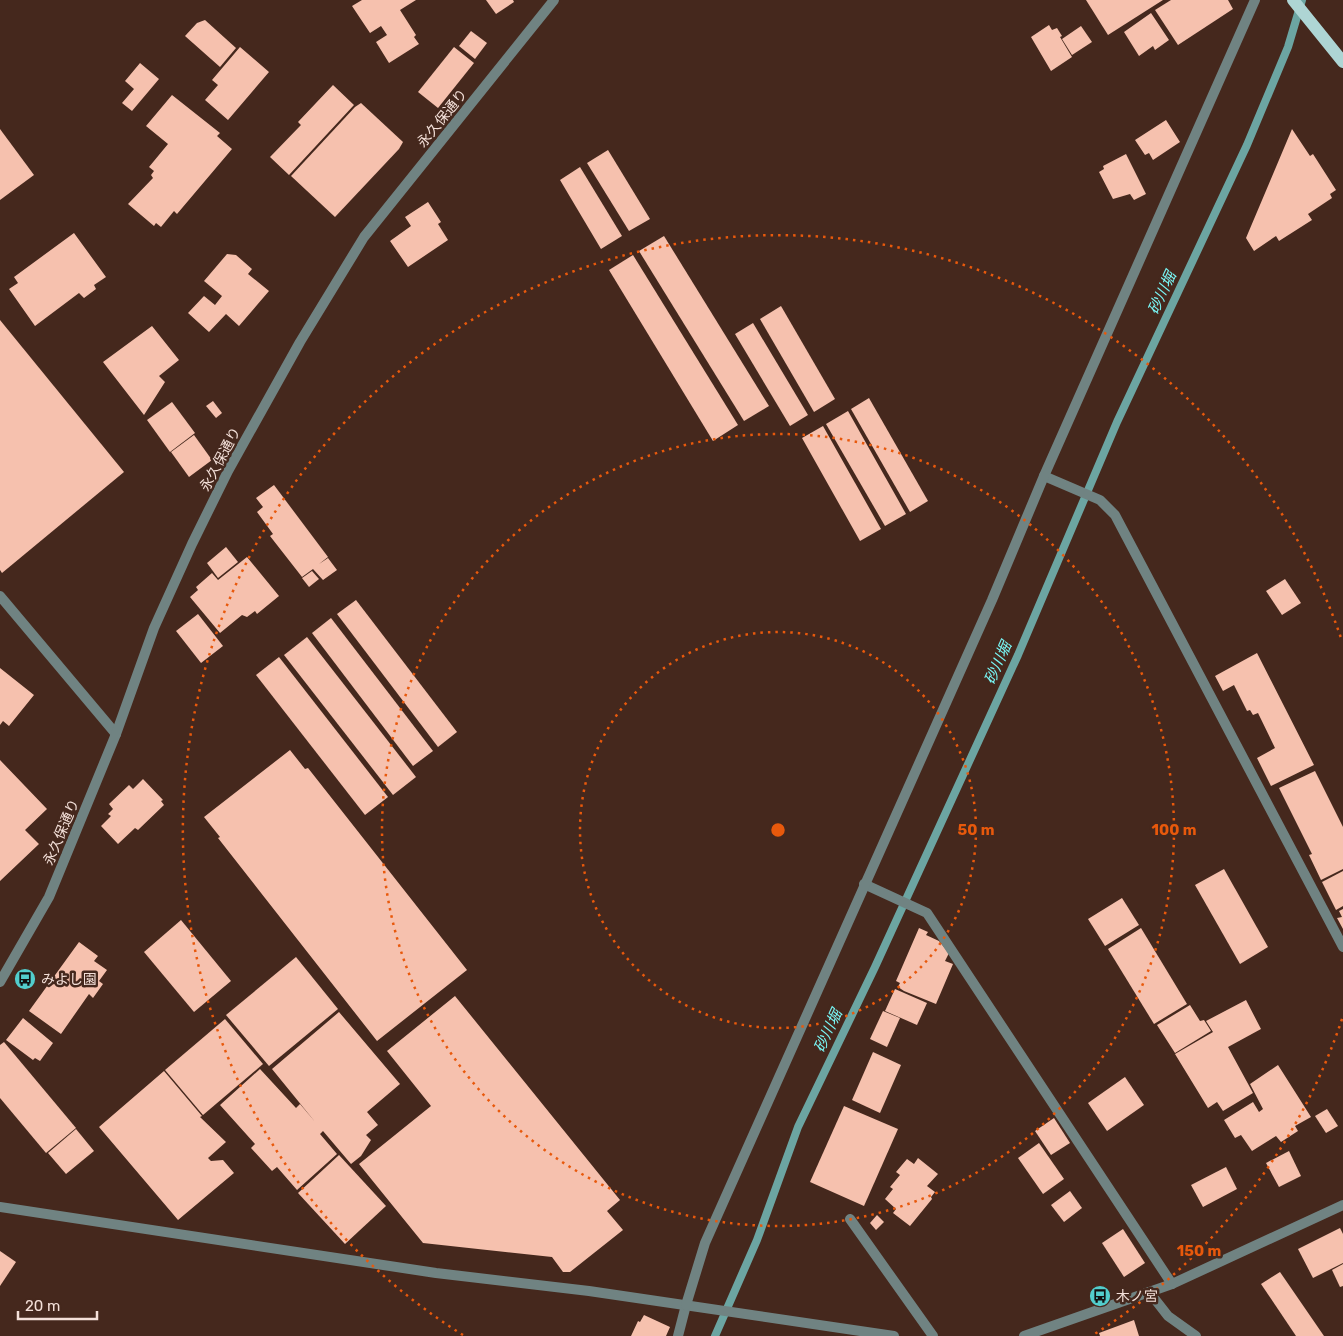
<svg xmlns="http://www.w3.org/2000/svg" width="1343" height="1336" viewBox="0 0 1343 1336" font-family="Rubik,'Noto Sans JP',sans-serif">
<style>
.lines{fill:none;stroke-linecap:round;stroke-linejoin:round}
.stream{stroke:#6ca5a2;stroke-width:8}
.building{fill:#f6c1ae}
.service{stroke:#708382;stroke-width:10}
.minor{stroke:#708382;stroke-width:10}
.tertiary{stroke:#708382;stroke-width:10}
.primary{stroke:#aed5d4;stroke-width:12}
.ring{fill:none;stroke:#e8590c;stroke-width:2.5;stroke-dasharray:2.5 5}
.labels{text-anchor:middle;stroke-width:5;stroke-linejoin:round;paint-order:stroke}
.street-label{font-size:14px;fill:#f4e0d9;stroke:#45281d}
.poi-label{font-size:14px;fill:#f4e0d9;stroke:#45281d;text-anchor:start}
.water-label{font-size:15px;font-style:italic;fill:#79f8f7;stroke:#45281d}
.centre{fill:#e8590c;stroke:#45281d;stroke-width:2.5}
.ring-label{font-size:15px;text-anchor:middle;font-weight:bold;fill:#e8590c;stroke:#45281d;stroke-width:5;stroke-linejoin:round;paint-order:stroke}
</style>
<rect width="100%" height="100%" fill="#45281d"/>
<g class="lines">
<path class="stream" d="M715,1336L757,1240L798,1127L875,967L1018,655L1117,422L1247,145L1288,47L1302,0"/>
</g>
<g class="building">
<path d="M362,0H416L400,10L416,35L414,37L419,44L389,63L376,42L387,35L381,26L370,33L352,6Z"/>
<path d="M486,0H513L514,2L496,14Z"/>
<path d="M1086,0H1163L1108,35Z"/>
<path d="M1171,0H1228L1233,9L1178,45L1155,10Z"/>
<path d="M1151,13L1169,40L1155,50L1153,46L1139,56L1124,32Z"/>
<path d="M205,20L236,48L220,67L185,36L197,23Z"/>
<path d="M1049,25L1052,30L1057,28L1062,36L1060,37L1072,57L1051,71L1031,37Z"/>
<path d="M1081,26L1092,42L1072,55L1062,39Z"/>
<path d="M471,31L487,43L475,59L459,46Z"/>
<path d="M240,47L269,72L228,120L205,100L218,85L212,80Z"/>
<path d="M454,47L474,63L438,108L418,92Z"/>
<path d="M140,63L159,79L132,111L122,103L134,89L125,81Z"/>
<path d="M333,85L354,105L289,175L270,157L301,125L298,122Z"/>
<path d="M172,95L220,133L217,136L232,149L177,214L174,211L161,227L156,223L154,226L128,204L153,178L151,175L154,171L149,167L168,144L146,126Z"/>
<path d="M361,103L403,142L399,149L335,217L291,176L355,107Z"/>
<path d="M1166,120L1180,142L1153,160L1149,153L1145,155L1135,140Z"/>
<path d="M0,129L34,175L0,200Z"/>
<path d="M1292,129L1310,156L1313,154L1336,190L1330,194L1332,198L1308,214L1312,220L1279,241L1276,236L1254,251L1246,238Z"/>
<path d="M608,150L650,219L629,231L587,163Z"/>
<path d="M1126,154L1146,194L1134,200L1130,194L1113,199L1099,172L1104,169L1103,166Z"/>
<path d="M580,167L622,236L601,249L560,180Z"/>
<path d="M428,202L441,222L438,224L448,240L408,267L390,241L411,226L405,217Z"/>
<path d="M74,233L106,277L94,285L96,289L84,298L79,293L35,326L9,289L18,283L14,277Z"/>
<path d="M664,236L769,406L744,421L639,251Z"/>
<path d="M227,254L236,255L252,269L248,274L269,291L239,326L226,314L209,332L188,313L204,296L215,305L222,296L204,281Z"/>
<path d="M633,255L738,425L713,441L609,270Z"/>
<path d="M781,306L835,399L814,412L760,319Z"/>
<path d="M0,320L124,472L2,573L0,570Z"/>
<path d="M753,323L808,415L790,426L735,334Z"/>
<path d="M152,326L179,360L159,376L165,382L144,415L103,362Z"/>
<path d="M869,398L928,501L910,512L851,409Z"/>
<path d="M213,401L222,413L216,418L206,406Z"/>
<path d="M172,402L195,433L170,452L147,420Z"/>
<path d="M848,411L906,514L885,526L826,424Z"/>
<path d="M823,426L881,529L860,541L802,438Z"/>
<path d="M194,435L212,460L189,477L171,452Z"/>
<path d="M274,485L328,557L319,564L328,558L337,570L323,580L313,569L302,577L270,536L273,534L257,512L263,507L256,498Z"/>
<path d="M226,547L238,562L218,578L207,563Z"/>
<path d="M247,557L279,596L257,614L255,611L247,617L242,615L220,633L190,597L198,590L196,587L212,573L218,580Z"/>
<path d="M312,571L319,579L309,587L302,578Z"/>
<path d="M1285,579L1301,603L1282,615L1266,591Z"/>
<path d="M356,600L457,732L438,747L337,614Z"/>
<path d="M198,614L223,646L201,663L176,631Z"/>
<path d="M331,618L433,751L413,766L312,633Z"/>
<path d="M307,637L416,777L393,795L284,655Z"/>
<path d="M1257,653L1314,765L1271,786L1257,758L1275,748L1258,713L1253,715L1250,710L1247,711L1234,685L1223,691L1215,676Z"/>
<path d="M279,657L388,797L365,815L256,675Z"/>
<path d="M0,668L34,695L9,726L3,721L0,725Z"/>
<path d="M290,750L305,769L308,768L467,970L377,1041L218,838L220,837L204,817Z"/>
<path d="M0,760L47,809L25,830L39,844L0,881Z"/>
<path d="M1315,771L1343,827V869L1321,880L1309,855L1312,854L1279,788Z"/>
<path d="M143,779L163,800L161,801L164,805L138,830L135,828L118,844L101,826L111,816L108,814L113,809L109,804L129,785L133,789Z"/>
<path d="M1224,869L1268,947L1240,964L1195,885Z"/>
<path d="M1343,871V906L1336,910L1322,882Z"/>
<path d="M1122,898L1139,925L1105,946L1088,919Z"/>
<path d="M1343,909V929L1337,918L1342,917L1339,911Z"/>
<path d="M181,920L231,981L194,1012L144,952Z"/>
<path d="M919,928L928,932L926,935L939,941L949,953L945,961L953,964L936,1004L904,991L898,987L900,983L896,981Z"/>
<path d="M1141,928L1187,1004L1154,1024L1108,949Z"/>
<path d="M79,942L98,956L94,961L107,970L99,981L103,984L93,998L89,994L61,1034L29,1011Z"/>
<path d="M296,957L338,1009L269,1066L226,1015Z"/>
<path d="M895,989L927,1003L917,1025L885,1011Z"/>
<path d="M455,996L620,1200L607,1211L623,1230L570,1272H563L552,1257L423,1243L359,1164L431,1106L387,1051Z"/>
<path d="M1246,1000L1261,1029L1228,1047L1253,1093L1223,1111L1217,1102L1208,1108L1175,1054L1213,1032L1206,1021Z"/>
<path d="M1190,1005L1200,1021L1204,1020L1211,1031L1175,1053L1157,1025Z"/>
<path d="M883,1011L900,1018L887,1047L870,1039Z"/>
<path d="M339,1012L400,1084L367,1112L378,1125L366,1135L371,1140L361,1156L351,1164L323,1131L320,1134L337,1154L297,1190L277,1167L272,1171L251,1148L255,1144L220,1105L260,1069L296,1108L300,1104L316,1123L272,1069Z"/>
<path d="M23,1018L53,1043L40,1061L35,1058L33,1060L6,1040Z"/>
<path d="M225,1019L263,1064L203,1115L165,1070Z"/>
<path d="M4,1042L76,1128L46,1153L0,1098V1045Z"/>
<path d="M873,1052L901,1065L880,1113L852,1100Z"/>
<path d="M1278,1065L1311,1117L1295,1126L1298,1131L1281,1142L1276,1136L1252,1151L1241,1135L1235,1138L1224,1120L1253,1102L1259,1112L1263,1109L1250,1084Z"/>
<path d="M164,1071L202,1116L200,1117L226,1142L208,1158L211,1161L223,1160L234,1173L178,1220L99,1127Z"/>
<path d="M1125,1077L1144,1105L1107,1131L1088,1103Z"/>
<path d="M844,1106L898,1129L864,1206L810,1182Z"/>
<path d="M1327,1109L1338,1126L1326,1133L1315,1116Z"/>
<path d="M1054,1118L1070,1143L1051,1155L1035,1131Z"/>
<path d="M76,1129L94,1151L66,1174L48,1153Z"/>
<path d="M1039,1143L1064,1179L1043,1194L1018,1158Z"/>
<path d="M1289,1151L1301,1176L1279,1187L1266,1163Z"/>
<path d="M339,1155L386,1206L345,1244L298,1193Z"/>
<path d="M918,1158L938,1174L927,1186L935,1192L931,1197L932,1199L910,1226L893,1213L896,1209L885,1199L893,1189L890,1187L900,1175L896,1172L907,1159L914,1164Z"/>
<path d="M1226,1167L1237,1189L1203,1207L1191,1185Z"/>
<path d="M1070,1191L1082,1208L1064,1222L1051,1205Z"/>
<path d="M877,1215L884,1222L876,1230L870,1223Z"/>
<path d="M1340,1228L1343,1234V1263L1313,1278L1298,1249Z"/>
<path d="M1123,1229L1145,1263L1124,1277L1102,1243Z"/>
<path d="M0,1251L16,1262L0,1286Z"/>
<path d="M1343,1264V1286L1340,1287L1332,1270Z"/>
<path d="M1280,1272L1324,1336H1296L1261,1284Z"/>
<path d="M644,1315L670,1327L666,1336H631L638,1321L640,1322Z"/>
<path d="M1134,1320L1139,1336H1100L1099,1333Z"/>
</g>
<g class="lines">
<g class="service">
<path d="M0,596L116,734"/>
<path d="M850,1219L933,1336"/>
<path d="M678,1336L686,1305"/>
</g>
<g class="minor">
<path d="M1044,476L1100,500L1115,515L1343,947"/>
<path d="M864,884L927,913L1172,1284"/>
<path d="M0,1207L436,1273L589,1291L894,1336"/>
<path d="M1150,1293L1168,1316L1196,1336"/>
<path d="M686,1305L705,1243L992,600L1044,476L1255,0"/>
<path d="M1024,1336L1172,1284L1343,1205"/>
</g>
<path class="tertiary" d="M0,982L49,897L116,734L154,628L192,544L228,471L300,342L364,237L554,0"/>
<path class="primary" d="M1293,0L1343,62"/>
</g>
<g class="ring">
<circle cx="778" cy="830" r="198"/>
<circle cx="778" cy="830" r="396"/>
<path d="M1342 1019A595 595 0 0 1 1093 1335M463 1335A595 595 0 1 1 1342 641"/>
</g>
<defs>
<g id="bus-disc" transform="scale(1.125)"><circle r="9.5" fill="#52cdcc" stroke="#45281d"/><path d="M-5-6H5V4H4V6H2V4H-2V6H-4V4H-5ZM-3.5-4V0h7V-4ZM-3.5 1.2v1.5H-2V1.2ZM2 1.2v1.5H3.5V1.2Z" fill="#111"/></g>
</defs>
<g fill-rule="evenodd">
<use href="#bus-disc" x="25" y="979"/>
<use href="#bus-disc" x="1100" y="1296"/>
</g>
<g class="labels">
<g class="street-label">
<text transform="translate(442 118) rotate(-51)" y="5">永久保通り</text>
<text transform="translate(220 459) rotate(-62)" y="5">永久保通り</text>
<text transform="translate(61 832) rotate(-67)" y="5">永久保通り</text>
</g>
<g class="poi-label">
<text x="41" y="984">みよし園</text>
<text x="1116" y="1301">木ノ宮</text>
</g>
<g class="water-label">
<text transform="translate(1162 293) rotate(-65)" y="5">砂川堀</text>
<text transform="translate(998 663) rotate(-66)" y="5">砂川堀</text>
<text transform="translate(828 1031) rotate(-65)" y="5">砂川堀</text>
</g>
</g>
<circle cx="778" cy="830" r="8" class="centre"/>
<g class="ring-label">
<text x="976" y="835">50 m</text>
<text x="1174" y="835">100 m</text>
<text x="1199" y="1256">150 m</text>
</g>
<path d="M18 1311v8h79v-8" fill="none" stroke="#f4e0d9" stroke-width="2.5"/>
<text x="25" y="1311" font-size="15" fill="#f4e0d9" stroke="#45281d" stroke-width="4" paint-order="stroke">20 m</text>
</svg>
